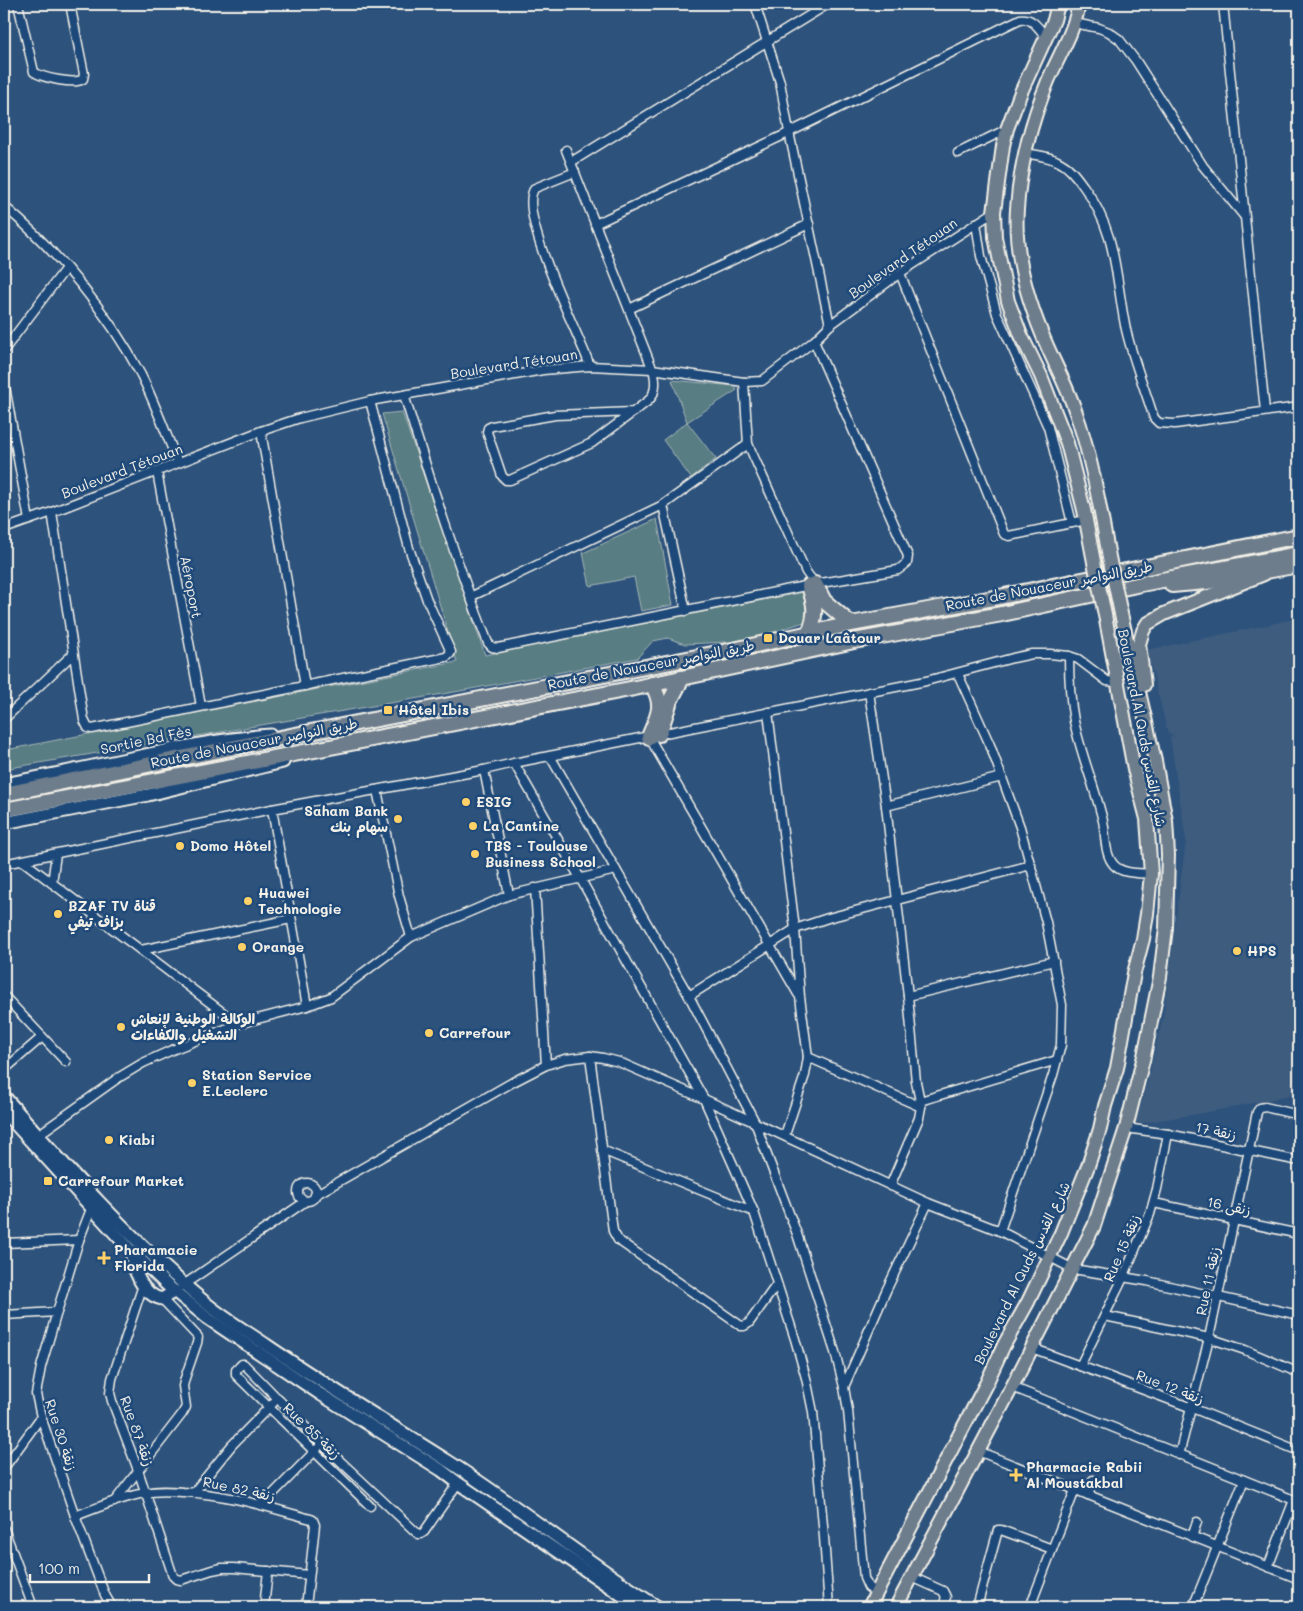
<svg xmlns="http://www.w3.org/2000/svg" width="1303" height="1611" viewBox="0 0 1303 1611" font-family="Mali,'Playpen Sans Arabic',sans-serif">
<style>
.built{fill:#3d5c7e}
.green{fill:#587d83;stroke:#a6b7b6}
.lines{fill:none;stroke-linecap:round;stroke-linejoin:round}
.street-casing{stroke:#f4f1e8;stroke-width:11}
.secondary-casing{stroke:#f4f1e8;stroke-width:15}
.primary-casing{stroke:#f4f1e8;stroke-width:16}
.highway-casing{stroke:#f4f1e8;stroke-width:18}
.street{stroke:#1f4a7a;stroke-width:8}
.secondary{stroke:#1f4a7a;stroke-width:11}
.primary{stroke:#6d7d8c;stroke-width:12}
.highway{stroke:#6d7d8c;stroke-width:14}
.primary-bridge-casing{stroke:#f4f1e8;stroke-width:16;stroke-linecap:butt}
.primary-bridge{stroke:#6d7d8c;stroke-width:12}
.poi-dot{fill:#ffd166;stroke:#1f4a7a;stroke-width:2}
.labels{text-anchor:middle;stroke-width:5;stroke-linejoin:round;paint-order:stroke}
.street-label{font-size:14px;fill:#f4f1e8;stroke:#1f4a7a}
.poi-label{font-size:14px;font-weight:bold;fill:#f4f1e8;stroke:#1f4a7a;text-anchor:start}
</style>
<rect width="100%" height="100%" fill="#2d527c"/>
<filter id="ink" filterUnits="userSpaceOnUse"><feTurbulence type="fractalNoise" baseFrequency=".02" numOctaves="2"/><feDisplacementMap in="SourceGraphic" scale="10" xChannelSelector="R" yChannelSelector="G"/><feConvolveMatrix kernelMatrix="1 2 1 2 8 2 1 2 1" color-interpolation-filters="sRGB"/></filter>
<g filter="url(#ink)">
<path class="built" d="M1299,618V1094L1198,1114L1135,1124L1145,1092L1163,1017L1186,841L1170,737L1175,736L1168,734L1147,650Z"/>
<g class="green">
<path d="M672,380L734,386L737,390L687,422L716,459L691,478L663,440L687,422Z"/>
<path d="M402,412L485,655L804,592L811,604L810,620L747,641L685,644L668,638L653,641L637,658L460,691L4,769V742L11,749L457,662L382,414Z"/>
<path d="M657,519L673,605L641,611L634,577L590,586L583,553Z"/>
</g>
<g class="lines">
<g class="street-casing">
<g id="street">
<path d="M18,4L34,72C43,78 75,85 83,79L84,74L70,4"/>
<path d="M755,4L780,82L789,132L830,325"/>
<path d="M1223,4L1265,411"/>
<path d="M1074,23L1099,28L1109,32L1119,39L1136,61L1203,166L1244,216"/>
<path d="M566,150L654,373C656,383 656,394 648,401L592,443L510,480H506L502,476L487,432L488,428L492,426L555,415L634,412"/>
<path d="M958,153L1007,129"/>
<path d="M1024,153C1036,155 1050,156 1061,163C1071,168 1078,179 1084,187C1117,232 1115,274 1125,325C1131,354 1142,381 1151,409L1154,418L1159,423L1175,424L1299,407"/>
<path d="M571,162L828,4"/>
<path d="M575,172L535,188C515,211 580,336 590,366"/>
<path d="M4,206C58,252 107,311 141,375C155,403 166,434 178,463"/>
<path d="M976,223L981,256L997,314L1048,427L1072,523"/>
<path d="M595,224L782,136L1020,19C1033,17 1039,29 1046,37"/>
<path d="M900,273L1004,534L1009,536L1086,520"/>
<path d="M629,309L809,224"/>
<path d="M4,350L66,268"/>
<path d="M4,381L29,520"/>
<path d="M744,382L748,444L806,572L815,584"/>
<path d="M404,395C430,479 456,562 488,643L492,647L498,648L815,584L898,570L907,563L908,556L814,341"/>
<path d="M261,431L305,686"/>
<path d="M157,472L201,706"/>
<path d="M663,505L686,611"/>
<path d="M52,512L84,720L88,728L92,729L446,657L450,654L451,652L427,600L409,548L370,401"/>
<path d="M4,529L52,512L261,431L300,418L370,401L543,370L590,366L652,369L744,382L762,381L814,341L830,325L900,273L994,212"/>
<path d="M470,597L663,505L748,444"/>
<path d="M1069,656C1069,678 1070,700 1074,721C1081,755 1095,787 1103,821C1106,835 1104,854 1114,865C1122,874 1139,873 1151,874"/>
<path d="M958,674L990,745L1020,827L1046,922L1062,1005L1061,1045L1053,1075L1000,1231"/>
<path d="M869,692L886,806L908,996L916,1082L920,1101L921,1107L919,1118L890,1186"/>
<path d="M768,712L795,929L800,997L808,1057L805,1075L785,1135"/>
<path d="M4,719L73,654"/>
<path d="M649,737L798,994"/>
<path d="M550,756L689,996L755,1122L767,1155L797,1234L835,1352L844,1387L848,1411L864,1578L868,1587L876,1593"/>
<path d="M514,763L580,878L704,1099L754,1212L795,1339L806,1378L813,1412L824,1537L829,1607"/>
<path d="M484,770L509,895"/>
<path d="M377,790L399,896L411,937"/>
<path d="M886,806L1002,777"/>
<path d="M272,809L307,1006"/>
<path d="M23,861L238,1024"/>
<path d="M4,864L272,809L484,770L514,763L926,681L1013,658L1032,654H1050L1069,656L1078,659L1107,681L1116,682"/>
<path d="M52,883L56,854"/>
<path d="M535,888L546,1065"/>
<path d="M141,950L291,919"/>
<path d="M4,996L66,1062"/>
<path d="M689,996L795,929L828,918L1031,865"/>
<path d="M908,996L1054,961"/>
<path d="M590,1056L613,1231L618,1240L741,1326H744L749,1323L777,1284"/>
<path d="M808,1057L921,1107"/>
<path d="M4,1070L42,1037"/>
<path d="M920,1101L1057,1060"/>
<path d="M1126,1128L1168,1134L1299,1161"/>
<path d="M38,1135L118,1078L143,1063L172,1050L238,1024L307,1006L331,997L411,937L509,895L616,870"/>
<path d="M602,1150L754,1212"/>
<circle cx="307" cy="1192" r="9"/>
<path d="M315,1195L513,1082L546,1065L565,1059L590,1056L603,1058L619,1062L704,1099L928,1203L1000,1231L1073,1269L1147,1281L1299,1315"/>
<path d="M1154,1203L1299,1234"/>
<path d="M91,1209L79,1240L57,1312L41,1367L36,1394L41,1417L75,1516L105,1595L112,1607"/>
<path d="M4,1243L79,1240"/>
<path d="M143,1285L112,1379L110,1393L112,1401L138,1470L173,1576L176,1579L181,1580L212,1570L222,1568H234L309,1575"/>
<path d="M182,1286L306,1201"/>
<path d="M4,1315L57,1312"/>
<path d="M1105,1316L1209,1338L1245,1350L1299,1373"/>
<path d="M1032,1348L1192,1408L1299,1451"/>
<path d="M1080,1366L1123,1278L1150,1214L1157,1189L1168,1134"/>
<path d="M844,1387L886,1291L928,1203"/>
<path d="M1012,1387L1299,1502"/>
<path d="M978,1451L1299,1579"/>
<path d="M1179,1455L1209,1338L1257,1112L1260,1108L1265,1107L1299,1115"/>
<path d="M4,1468L41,1417"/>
<path d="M194,1492L232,1445L278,1398"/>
<path d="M1088,1495L1093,1480"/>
<path d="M114,1502L182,1414L186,1407L183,1386L185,1378L197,1343L198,1337L162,1299"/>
<path d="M262,1505L317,1449"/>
<path d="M370,1506L236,1375V1370L242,1364H244L322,1444L418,1534H421L424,1532L458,1483"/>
<path d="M75,1516C98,1508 121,1497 145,1493C157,1490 170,1491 183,1492C228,1494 267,1507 311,1519L313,1520L315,1525L306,1607"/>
<path d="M4,1529L33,1607"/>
<path d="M1192,1537L1197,1522"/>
<path d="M1268,1567L1294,1500"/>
<path d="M912,1577L943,1591L946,1597L943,1607"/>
<path d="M264,1607L268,1571"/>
<path d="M977,1607L998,1530H1001L1052,1549"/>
<path d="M1030,1607L1075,1490"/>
<path d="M1193,1607L1244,1480"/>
</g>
</g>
<g class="secondary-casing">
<g id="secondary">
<path d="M4,784C46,776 89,767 131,758C177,748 223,738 271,735"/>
<path d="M4,823L148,795L283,762"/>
<path d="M4,1096C67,1168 132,1242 206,1303C225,1319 248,1332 268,1346C327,1386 388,1423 448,1461C520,1507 586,1561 658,1607"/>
<path d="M4,1112L131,1251L168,1286L207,1318L320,1394L441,1470L458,1483L639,1607"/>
<path d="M131,1251C133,1270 142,1295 162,1299L175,1291"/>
</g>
</g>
<g class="primary-casing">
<g id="primary">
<path d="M1058,4L1054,20L1021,92L1007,129L1003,146L994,212L995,237L1008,301L1021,335L1041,376L1067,443L1084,510L1094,562"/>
<path d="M1079,4C1074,32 1059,55 1048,81C1031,122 1020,164 1017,209C1014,251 1026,295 1042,334C1052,359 1066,384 1075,410C1092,458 1100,508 1109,557"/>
<path d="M1144,685L1139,644L1143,631L1147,624L1164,614L1264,574"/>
<path d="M869,1607L986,1384L1004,1345L1028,1302L1061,1233L1088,1166L1100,1129L1105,1106L1117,1068L1134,973L1143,939L1147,914L1151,874L1147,819L1134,769L1105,615"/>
<path d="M896,1607L1012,1387L1094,1226L1126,1128L1144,1056L1160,977L1166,928L1168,855L1166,821L1155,761L1121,614"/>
</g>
</g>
<g class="highway-casing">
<g id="highway">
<path d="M815,584L824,601L851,624"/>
<path d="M1172,585L1206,582L1299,565"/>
<path d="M809,586C815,604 817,615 809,633"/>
<path d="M659,734L670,701L682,678"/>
<path d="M649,737C658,714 665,707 652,684"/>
<path d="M4,794L295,735L733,650L851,624L999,597L1299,536"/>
<path d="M4,810L635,688L854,641L1002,614L1141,584L1299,554"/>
</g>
</g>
<use href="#street" class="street"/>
<use href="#secondary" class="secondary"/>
<use href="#primary" class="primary"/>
<use href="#highway" class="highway"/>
<g class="primary-bridge-casing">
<g id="primary-bridge">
<path d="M1109,557L1121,614"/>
<path d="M1094,562L1105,615"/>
</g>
</g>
<use href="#primary-bridge" class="primary-bridge"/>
</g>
</g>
<g class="poi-dot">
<rect x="763" y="633" width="10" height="10" rx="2.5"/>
<rect x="383" y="705" width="10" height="10" rx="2.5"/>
<circle cx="466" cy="802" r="5"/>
<circle cx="398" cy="819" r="5"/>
<circle cx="473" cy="826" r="5"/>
<circle cx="180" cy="846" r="5"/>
<circle cx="475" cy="854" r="5"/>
<circle cx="248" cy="901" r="5"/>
<circle cx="58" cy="914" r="5"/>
<circle cx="242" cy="947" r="5"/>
<circle cx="1237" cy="951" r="5"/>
<circle cx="121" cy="1027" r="5"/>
<circle cx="429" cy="1033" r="5"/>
<circle cx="192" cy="1083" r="5"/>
<circle cx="109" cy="1140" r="5"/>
<rect x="43" y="1176" width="10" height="10" rx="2.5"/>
<path d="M101.5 1250.5h5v5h5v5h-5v5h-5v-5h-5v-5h5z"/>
<path d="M1013.5 1467.5h5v5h5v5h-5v5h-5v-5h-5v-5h5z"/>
</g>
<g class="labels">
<g class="street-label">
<text transform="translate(903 258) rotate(-35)" y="5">Boulevard Tétouan</text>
<text transform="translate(514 364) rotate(-9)" y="5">Boulevard Tétouan</text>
<text transform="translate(122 471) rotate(-21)" y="5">Boulevard Tétouan</text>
<text transform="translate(1049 586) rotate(-11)" y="5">Route de Nouaceur طريق النواصر</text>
<text transform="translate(191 587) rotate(79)" y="5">Aéroport</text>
<text transform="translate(651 665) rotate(-11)" y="5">Route de Nouaceur طريق النواصر</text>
<text transform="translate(1142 728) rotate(79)" y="5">Boulevard Al Quds شارع القدس</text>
<text transform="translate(146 740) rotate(-12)" y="5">Sortie Bd Fès</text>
<text transform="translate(254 743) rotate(-11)" y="5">Route de Nouaceur طريق النواصر</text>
<text transform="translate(1216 1131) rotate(12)" y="5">زنقة 17</text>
<text transform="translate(1229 1206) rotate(12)" y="5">زنقى 16</text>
<text transform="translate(1122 1248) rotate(-67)" y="5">Rue 15 زنقة</text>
<text transform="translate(1022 1273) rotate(-64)" y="5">Boulevard Al Quds شارع القدس</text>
<text transform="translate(1208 1281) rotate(-78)" y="5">Rue 11 زنقة</text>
<text transform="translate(1170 1387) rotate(21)" y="5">Rue 12 زنقة</text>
<text transform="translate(137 1431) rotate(70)" y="5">Rue 87 زنقة</text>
<text transform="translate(312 1431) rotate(44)" y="5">Rue 85 زنقة</text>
<text transform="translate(61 1435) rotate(72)" y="5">Rue 30 زنقة</text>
<text transform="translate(239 1489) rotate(12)" y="5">Rue 82 زنقة</text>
</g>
<g class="poi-label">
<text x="778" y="643">Douar Laâtour</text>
<text x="398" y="715">Hôtel Ibis</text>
<text x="476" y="807">ESIG</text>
<text x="388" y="816" text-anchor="end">Saham Bank<tspan x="388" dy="16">سهام بنك</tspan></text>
<text x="483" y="831">La Cantine</text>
<text x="190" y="851">Domo Hôtel</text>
<text x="485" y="851">TBS - Toulouse<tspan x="485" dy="16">Business School</tspan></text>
<text x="258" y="898">Huawei<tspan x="258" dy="16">Technologie</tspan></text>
<text x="68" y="911">BZAF TV قناة<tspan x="68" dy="16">بزاف تيفي</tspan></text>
<text x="252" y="952">Orange</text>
<text x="1247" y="956">HPS</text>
<text x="131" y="1024">الوكالة الوطنية لإنعاش<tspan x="131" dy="16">التشغيل والكفاءات</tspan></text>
<text x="439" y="1038">Carrefour</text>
<text x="202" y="1080">Station Service<tspan x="202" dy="16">E.Leclerc</tspan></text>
<text x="119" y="1145">Kiabi</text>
<text x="58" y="1186">Carrefour Market</text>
<text x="114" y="1255">Pharamacie<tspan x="114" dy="16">Florida</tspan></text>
<text x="1026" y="1472">Pharmacie Rabii<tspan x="1026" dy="16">Al Moustakbal</tspan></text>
</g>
</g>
<rect width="1303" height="1611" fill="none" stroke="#1f4a7a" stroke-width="20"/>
<rect x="10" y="10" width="1283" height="1591" fill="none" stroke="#f4f1e8" stroke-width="2" filter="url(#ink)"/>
<path d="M30 1574v8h119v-8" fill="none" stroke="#f4f1e8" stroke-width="2.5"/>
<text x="38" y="1574" font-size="15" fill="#f4f1e8" stroke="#1f4a7a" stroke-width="4" paint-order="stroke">100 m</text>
</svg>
